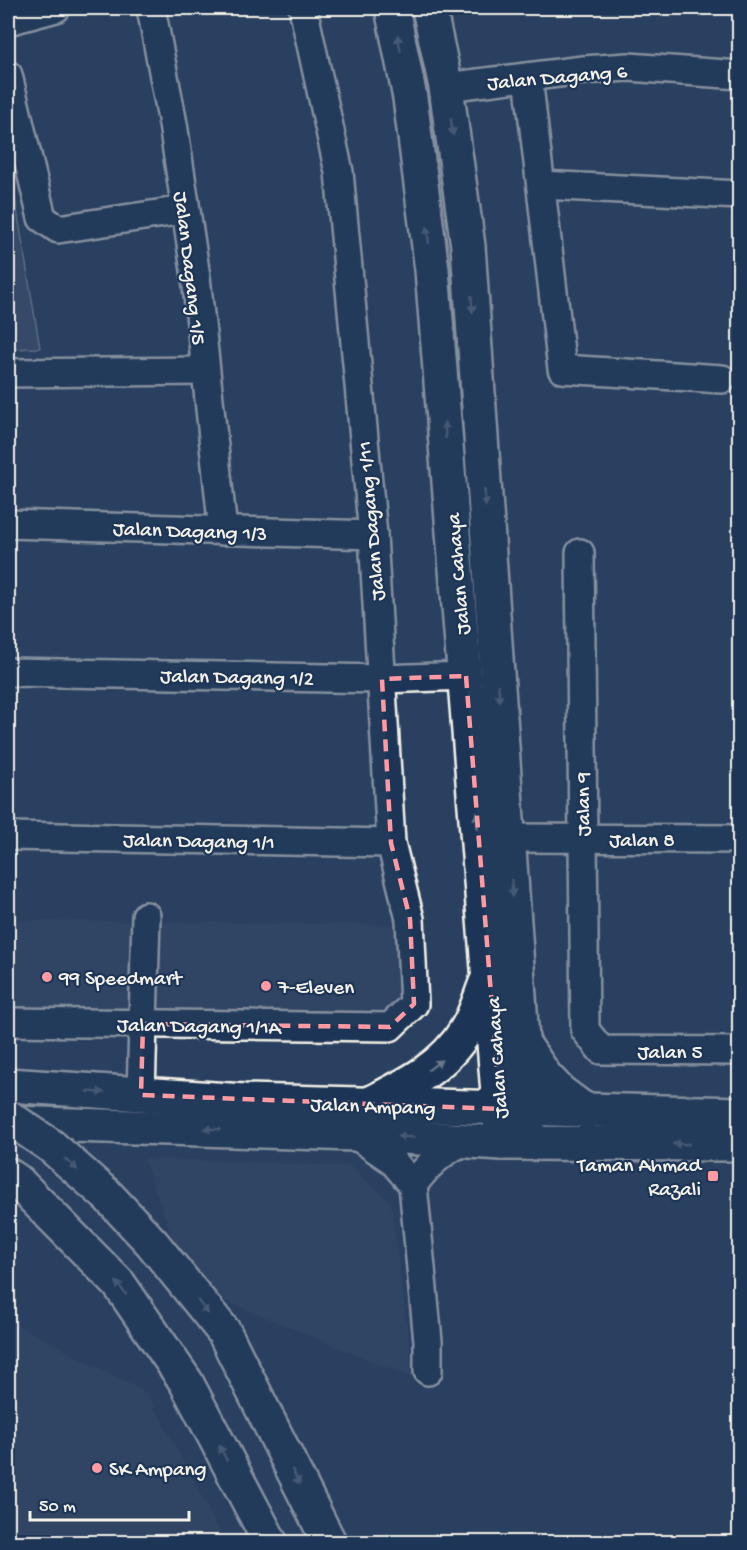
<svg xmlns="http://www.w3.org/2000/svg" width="747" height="1550" viewBox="0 0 747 1550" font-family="'Gochi Hand',sans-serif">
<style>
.built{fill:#374c69}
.green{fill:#445771;stroke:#9ca4ac;stroke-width:1.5}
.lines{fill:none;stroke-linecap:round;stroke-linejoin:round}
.minor-casing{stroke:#f4f1e8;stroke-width:32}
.major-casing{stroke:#f4f1e8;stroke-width:38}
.highway-casing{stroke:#f4f1e8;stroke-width:38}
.minor{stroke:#1d3557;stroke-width:27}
.major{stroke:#1d3557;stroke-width:33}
.highway{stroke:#1d3557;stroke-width:33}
.highway-bridge-casing{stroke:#f4f1e8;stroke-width:38;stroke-linecap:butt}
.highway-bridge{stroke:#1d3557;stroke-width:33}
.oneway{fill:#68778a}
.marked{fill:none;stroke:#ff9aa2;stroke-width:4.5;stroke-dasharray:12 8;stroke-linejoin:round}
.poi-dot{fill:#ff9aa2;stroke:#1d3557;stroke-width:2}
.labels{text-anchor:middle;stroke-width:4.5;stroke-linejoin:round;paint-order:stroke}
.street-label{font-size:21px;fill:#f4f1e8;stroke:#1d3557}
.poi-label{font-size:21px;fill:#f4f1e8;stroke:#1d3557;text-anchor:start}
</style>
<rect width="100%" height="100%" fill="#2a4060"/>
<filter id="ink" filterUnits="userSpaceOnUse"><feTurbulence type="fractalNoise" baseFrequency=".0167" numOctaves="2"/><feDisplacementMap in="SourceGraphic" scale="12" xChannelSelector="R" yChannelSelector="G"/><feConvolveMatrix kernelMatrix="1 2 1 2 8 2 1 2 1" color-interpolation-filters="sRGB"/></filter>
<g filter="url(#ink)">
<g class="built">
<path d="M8,920L403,925L405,1000L388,1019L8,1016Z"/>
<path d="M143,1158L350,1166L391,1202L414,1379L190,1286Z"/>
<path d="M8,1320L147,1393L226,1542H8Z"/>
</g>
<path class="green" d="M8,156L40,348L8,349Z"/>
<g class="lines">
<g class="minor-casing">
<g id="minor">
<path d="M151,8L173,124L196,277L223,531"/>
<path d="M8,21L56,8"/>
<path d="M8,75L42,218L58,229L184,210"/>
<path d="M528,77L562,369L722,379"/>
<path d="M446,87L583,70L628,67L740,75"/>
<path d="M541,185L740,195"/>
<path d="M8,373L204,371"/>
<path d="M8,524L373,535"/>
<path d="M580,553L585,1030L601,1050L740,1051"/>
<path d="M8,672L382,679L466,676"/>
<path d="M8,836L391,843"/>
<path d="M509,838L740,839"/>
<path d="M8,1022L390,1027L414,1004L410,919L391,843L373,535L339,172L303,8"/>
<path d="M141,1095L146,916"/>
<path d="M354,1134L392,1160L413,1185"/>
<path d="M428,1371V1341L413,1185C428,1165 442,1151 465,1141"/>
</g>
</g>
<g class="major-casing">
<g id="major">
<path d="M392,8L410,98L432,270L502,1143"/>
<path d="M429,8L446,87L468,246L529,1143"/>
<path d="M524,1045L545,1076L560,1092L587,1112"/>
<path d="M8,1085L244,1101L740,1114"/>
<path d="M371,1103C407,1085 445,1066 466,1030C475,1016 480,998 486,983"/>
<path d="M8,1123L354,1134L502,1143L740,1144"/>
</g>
</g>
<g class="highway-casing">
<path id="highway" d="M8,1175L17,1181L119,1284L186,1382L270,1542"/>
</g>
<use href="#minor" class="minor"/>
<use href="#major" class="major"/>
<use href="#highway" class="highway"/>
<g class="highway-bridge-casing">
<path id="highway-bridge" d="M8,1117L51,1146L108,1196L152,1243L224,1332L329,1542"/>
</g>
<use href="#highway-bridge" class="highway-bridge"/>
</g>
<defs><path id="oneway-solid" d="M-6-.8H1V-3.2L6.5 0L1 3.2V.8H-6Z" transform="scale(1.5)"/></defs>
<g class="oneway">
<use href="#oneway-solid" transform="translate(399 43) rotate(-101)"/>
<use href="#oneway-solid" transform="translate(452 127) rotate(82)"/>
<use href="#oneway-solid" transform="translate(428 235) rotate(-97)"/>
<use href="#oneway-solid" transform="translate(472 304) rotate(86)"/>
<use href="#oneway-solid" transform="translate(445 430) rotate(-95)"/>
<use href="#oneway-solid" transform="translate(485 498) rotate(86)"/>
<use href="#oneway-solid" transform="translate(499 693) rotate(86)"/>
<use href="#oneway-solid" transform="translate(477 821) rotate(-94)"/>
<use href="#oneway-solid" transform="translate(512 888) rotate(86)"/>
<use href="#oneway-solid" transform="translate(435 1065) rotate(-37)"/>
<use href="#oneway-solid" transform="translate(96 1092) rotate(3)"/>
<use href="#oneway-solid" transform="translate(212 1129) rotate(-178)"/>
<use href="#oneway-solid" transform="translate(406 1137) rotate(-176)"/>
<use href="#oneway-solid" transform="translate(681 1144) rotate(-180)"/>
<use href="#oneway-solid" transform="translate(71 1164) rotate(41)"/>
<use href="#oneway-solid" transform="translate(121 1288) rotate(-127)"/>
<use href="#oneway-solid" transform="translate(203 1307) rotate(52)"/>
<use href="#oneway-solid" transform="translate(223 1453) rotate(-117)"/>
<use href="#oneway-solid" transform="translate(296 1477) rotate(63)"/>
</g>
</g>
<path d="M0 0H747V1550H0ZM466,676L500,1109L141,1095L143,1024L390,1027L414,1004L410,919L391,843L382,679Z" fill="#2a4060" fill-opacity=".55" fill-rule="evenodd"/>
<path class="marked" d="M466,676L500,1109L141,1095L143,1024L390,1027L414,1004L410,919L391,843L382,679Z"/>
<g class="poi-dot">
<circle cx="47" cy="977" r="6"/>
<circle cx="266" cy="986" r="6"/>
<rect x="707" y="1170" width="12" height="12" rx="3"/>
<circle cx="97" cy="1468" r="6"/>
</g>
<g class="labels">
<g class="street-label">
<text transform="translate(557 76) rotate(-5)" y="7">Jalan Dagang 6</text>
<text transform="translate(191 268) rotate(83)" y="7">Jalan Dagang 1/5</text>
<text transform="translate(370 521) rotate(-95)" y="7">Jalan Dagang 1/11</text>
<text transform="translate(190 530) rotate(2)" y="7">Jalan Dagang 1/3</text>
<text transform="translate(457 574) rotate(-95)" y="7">Jalan Cahaya</text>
<text transform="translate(237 676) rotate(1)" y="7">Jalan Dagang 1/2</text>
<text transform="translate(582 804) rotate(-91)" y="7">Jalan 9</text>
<text x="642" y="846">Jalan 8</text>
<text transform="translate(199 840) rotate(1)" y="7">Jalan Dagang 1/1</text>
<text transform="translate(199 1025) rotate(1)" y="7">Jalan Dagang 1/1A</text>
<text x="670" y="1058">Jalan 5</text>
<text transform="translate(496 1058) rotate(-94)" y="7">Jalan Cahaya</text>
<text transform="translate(373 1105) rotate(2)" y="7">Jalan Ampang</text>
</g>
<g class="poi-label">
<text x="59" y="984">99 Speedmart</text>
<text x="278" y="993">7-Eleven</text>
<text x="701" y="1171" text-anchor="end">Taman Ahmad<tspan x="701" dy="24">Razali</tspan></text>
<text x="109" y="1475">SK Ampang</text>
</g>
</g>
<rect width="747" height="1550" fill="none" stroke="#1d3557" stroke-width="30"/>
<rect x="15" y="15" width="717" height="1520" fill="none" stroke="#f4f1e8" stroke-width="2" filter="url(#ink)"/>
<path d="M30 1511v9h159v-9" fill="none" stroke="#f4f1e8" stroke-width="3"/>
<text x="39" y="1511" font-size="18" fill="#f4f1e8" stroke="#1d3557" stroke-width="4.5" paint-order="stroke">50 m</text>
</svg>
